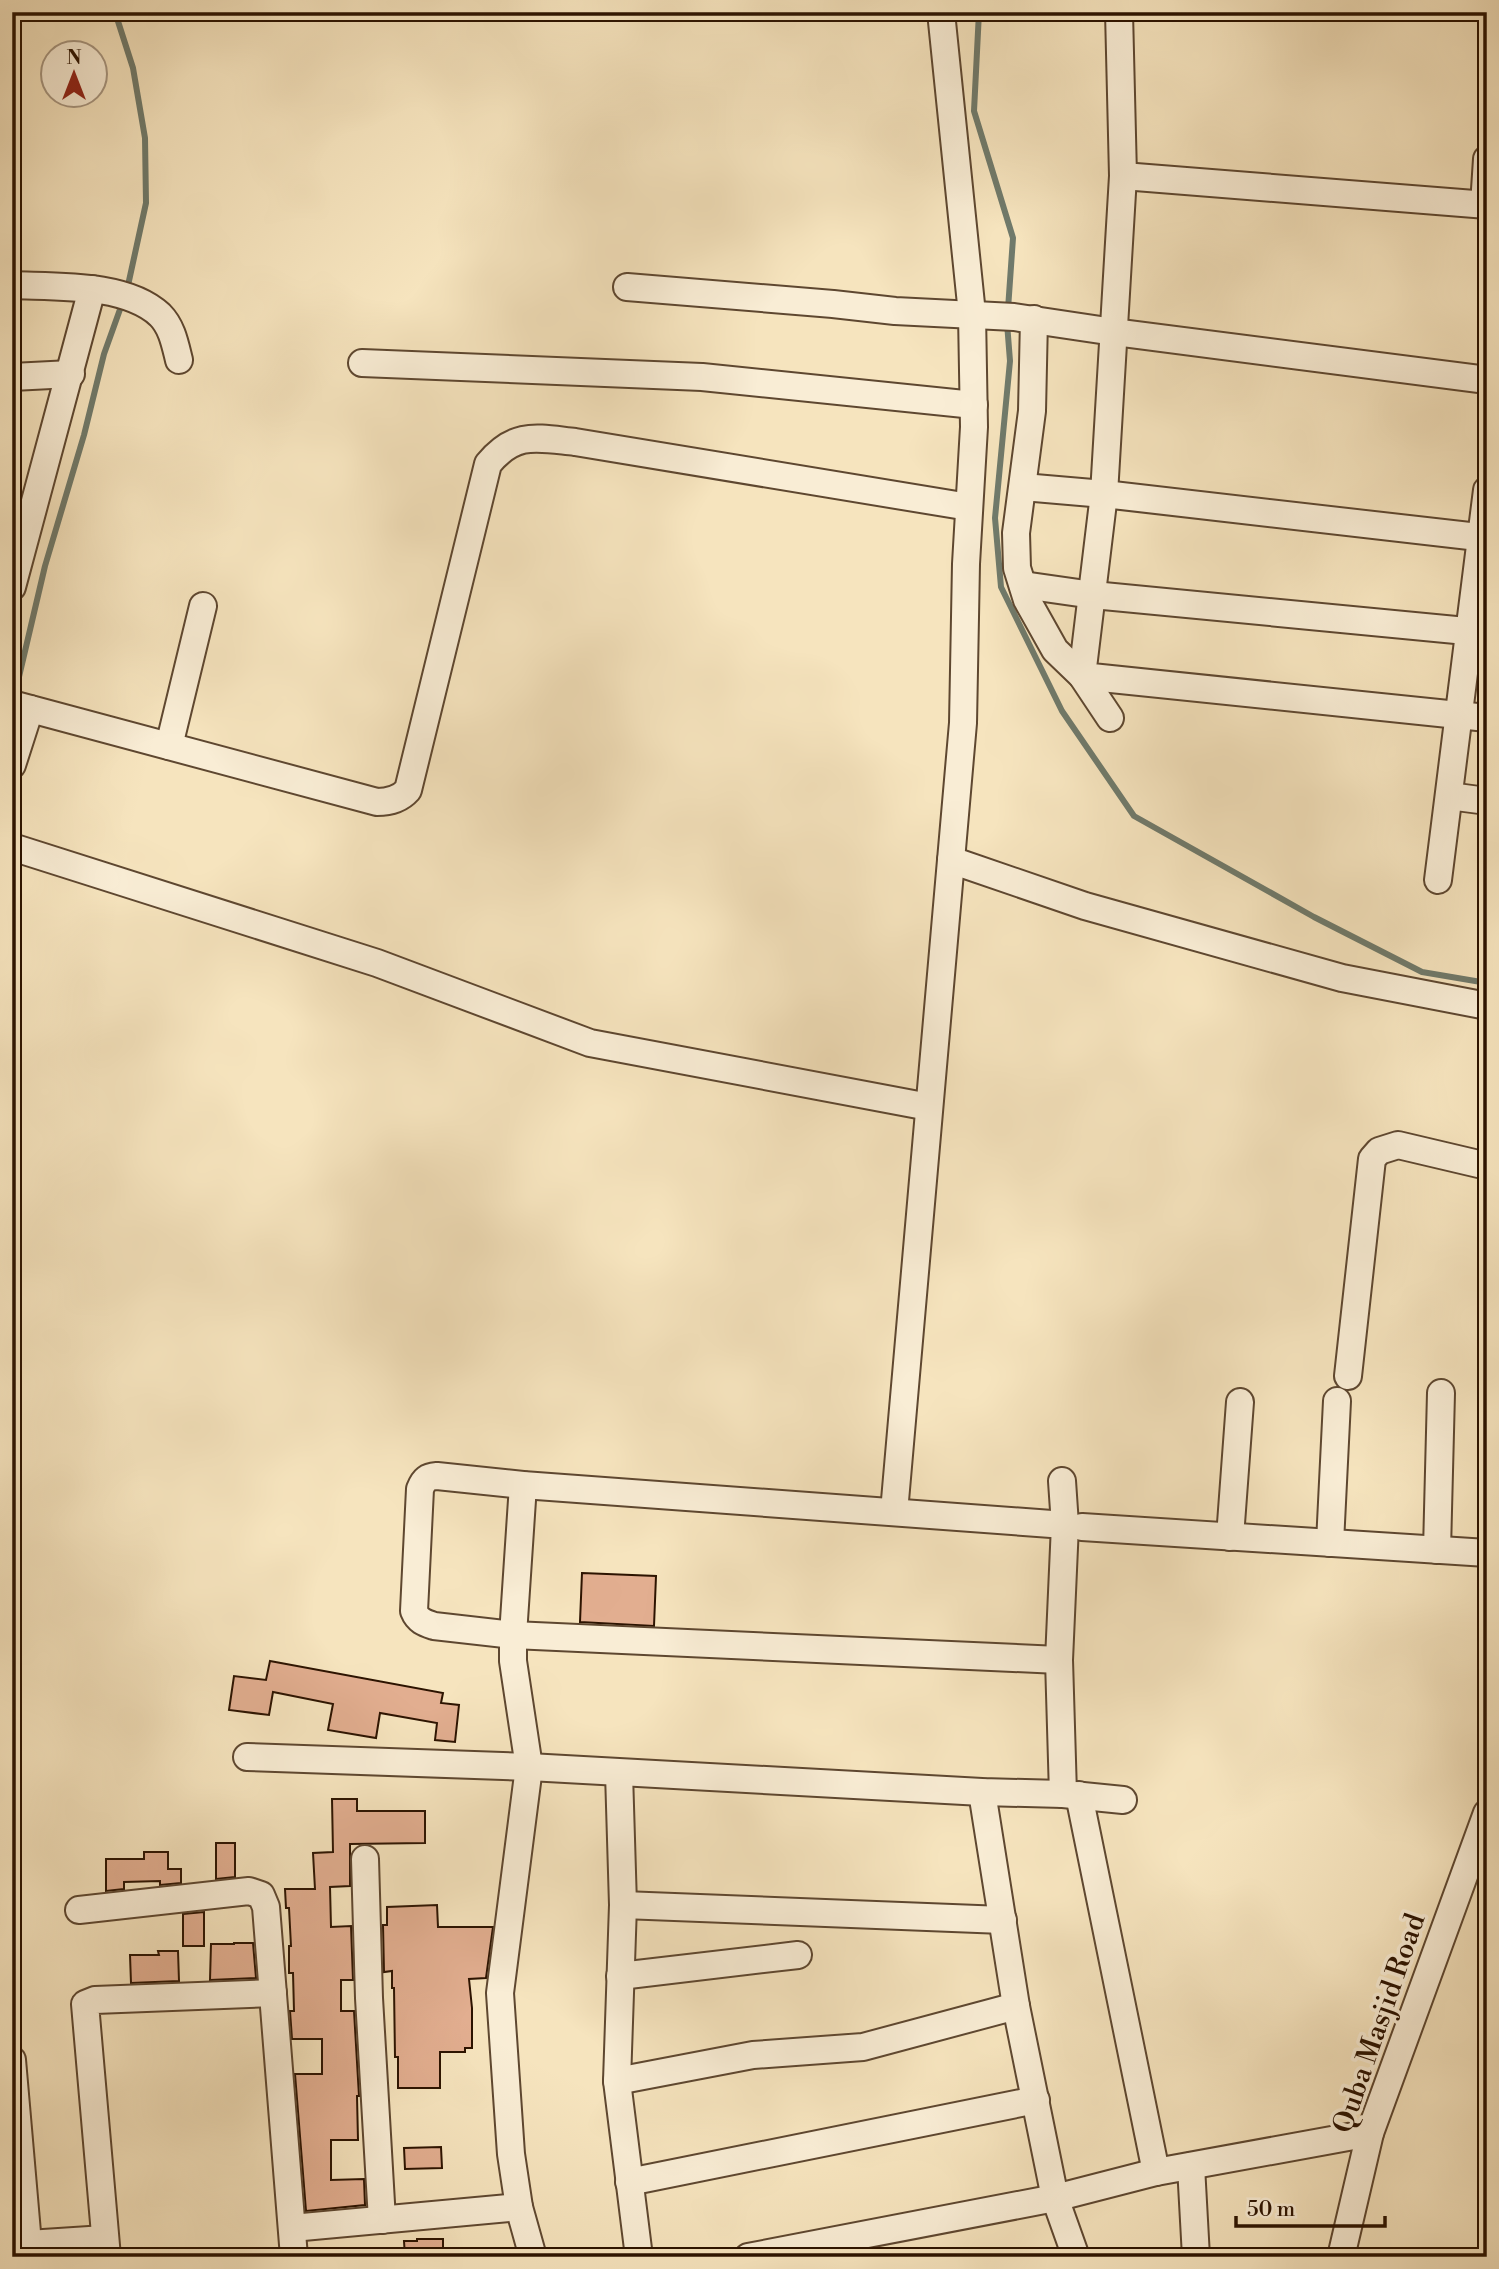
<svg xmlns="http://www.w3.org/2000/svg" width="1499" height="2269" viewBox="0 0 1499 2269" font-family="'Libre Bodoni',serif">
<style>
.lines{fill:none;stroke-linecap:round;stroke-linejoin:round}
.stream{stroke:#707a6b;stroke-width:6}
.building{fill:#e2ae90;stroke:#2c1300;stroke-width:2}
.minor-casing{stroke:#5e4730;stroke-width:30}
.minor{stroke:#f9edd5;stroke-width:26}
.labels{text-anchor:middle;stroke-width:7;stroke-linejoin:round;paint-order:stroke}
.street-label{font-size:28px;fill:#2c1300;stroke:#f9edd5}
</style>
<rect width="100%" height="100%" fill="#f6e4be"/>
<filter id="stains"><feTurbulence type="fractalNoise" baseFrequency=".00286" numOctaves="4"/><feColorMatrix values="0 0 0 0 .2 0 0 0 0 .09 0 0 0 0 .02 0 0 0 .5 -.17"/></filter>
<radialGradient id="worn" r=".72"><stop offset=".6" stop-color="#630" stop-opacity="0"/><stop offset="1" stop-color="#630" stop-opacity=".3"/></radialGradient>
<g class="lines">
<g class="stream">
<path d="M115,12L133,68L145,138L146,203L127,290"/>
<path d="M979,12L974,111L1013,238L1008,309"/>
<path d="M1007,323L1010,361L995,518L1001,587L1062,711L1134,816L1314,917L1422,972L1487,983"/>
<path d="M14,698L45,566L84,435L104,354L123,301"/>
</g>
</g>
<g class="building">
<path d="M582,1573L656,1576L654,1626L580,1622Z"/>
<path d="M270,1661L443,1693L441,1703L459,1705L455,1742L435,1740L437,1723L380,1713L376,1738L328,1730L333,1704L273,1692L269,1715L229,1710L234,1676L266,1680Z"/>
<path d="M332,1799H357V1811H425V1843L350,1844V1886L330,1887L331,1927L351,1926L353,1980H341V2011H354L359,2096H357L358,2140H331V2180L364,2179L365,2205L306,2211L295,2074H322V2039H292L290,2011H294L293,1973H289V1946H291L289,1908H286L285,1889H315L313,1853L333,1852Z"/>
<path d="M216,1843H235V1877L216,1879Z"/>
<path d="M144,1852H168V1869H181V1883L160,1885V1881L124,1882V1889L106,1891V1859H144Z"/>
<path d="M437,1905L438,1927H493L486,1978L469,1979L472,2008V2048H465V2052H440V2088H398V2057H395L394,1988H392V1971L384,1972L383,1925H387V1907Z"/>
<path d="M204,1912V1946H183V1914Z"/>
<path d="M234,1943H253L256,1978L210,1980L211,1944H234Z"/>
<path d="M158,1951H178L179,1981L131,1983L130,1955H159Z"/>
<path d="M441,2147L442,2168L405,2169L404,2148Z"/>
<path d="M417,2239H443V2257H405L404,2241H417Z"/>
</g>
<g class="lines">
<g class="minor-casing">
<g id="minor">
<path d="M1119,12L1123,176L1104,494L1082,676L1487,718"/>
<path d="M1123,176L1487,205"/>
<path d="M1484,205L1487,159"/>
<path d="M12,285C56,287 126,283 160,315C172,327 175,344 179,360"/>
<path d="M627,287L833,304L895,311L1014,317L1114,332L1487,380"/>
<path d="M1034,319L1032,411L1016,533L1017,568L1027,600L1055,650L1082,676L1110,718"/>
<path d="M362,363L702,377L974,405"/>
<path d="M12,377L71,374"/>
<path d="M1023,487L1104,494L1487,538"/>
<path d="M1023,585L1093,595L1487,633"/>
<path d="M12,587L92,289"/>
<path d="M12,704L377,802C389,802 400,799 408,790L488,464C515,431 537,438 575,442L969,507"/>
<path d="M169,746L203,606"/>
<path d="M12,765L30,709"/>
<path d="M1449,796L1487,801"/>
<path d="M12,847L377,963L590,1043L929,1107"/>
<path d="M951,860L1085,906L1342,978L1487,1006"/>
<path d="M1438,880L1487,490"/>
<path d="M1348,1376L1372,1159L1379,1151L1398,1145L1487,1166"/>
<path d="M1062,1481L1065,1525L1059,1660L1063,1794"/>
<path d="M523,1485L513,1635V1661L529,1767L500,1993L511,2154L519,2207L533,2257"/>
<path d="M894,1512L963,723L966,564L974,427L972,314L941,12"/>
<path d="M1082,1527L1487,1553"/>
<path d="M1230,1537L1240,1402"/>
<path d="M1330,1543L1337,1401"/>
<path d="M1437,1550L1441,1393"/>
<path d="M1059,1660L513,1635L434,1626C425,1623 418,1621 414,1611L420,1489C424,1479 427,1477 437,1476L523,1485L1065,1525"/>
<path d="M247,1757L529,1767L982,1792L1063,1794L1123,1800"/>
<path d="M619,1773L623,1905L617,2081L639,2257"/>
<path d="M982,1792L1016,2006L1055,2198L1076,2257"/>
<path d="M1079,1795L1156,2172"/>
<path d="M365,1859L369,1998L382,2220"/>
<path d="M623,1905L1003,1920"/>
<path d="M79,1910L249,1891L261,1895L266,1907L294,2257"/>
<path d="M620,1976L798,1955"/>
<path d="M12,2060L28,2244"/>
<path d="M617,2081L753,2055L863,2047L1016,2006"/>
<path d="M1191,2166L1196,2257"/>
<path d="M629,2182L1036,2100"/>
<path d="M292,2228L519,2207"/>
<path d="M14,2247L28,2244L105,2239"/>
<path d="M107,2257L85,2004L95,2000L273,1993"/>
<path d="M748,2257L1055,2198L1156,2172L1370,2133"/>
<path d="M1341,2257L1370,2133L1487,1813"/>
</g>
</g>
<use href="#minor" class="minor"/>
</g>
<g class="labels">
<g class="street-label">
<text transform="translate(1378 2023) rotate(-71)" y="10">Quba Masjid Road</text>
</g>
</g>
<rect width="1499" height="2269" fill="none" stroke="#f6e4be" stroke-width="42"/>
<rect x="14" y="14" width="1471" height="2241" fill="none" stroke="#2c1300" stroke-width="3.5"/>
<rect x="21" y="21" width="1457" height="2227" fill="none" stroke="#2c1300" stroke-width="2"/>
<g transform="translate(74 74)"><circle r="33" fill="#f9edd5" stroke="#a79680" stroke-width="2"/>
<path d="M0-5L12 26L0 18L-12 26Z" fill="#8f2418"/>
<text y="-10" font-size="19" font-weight="bold" text-anchor="middle" fill="#2c1300">N</text>
</g>
<path d="M1236 2216v10h149v-10" fill="none" stroke="#2c1300" stroke-width="3.5"/>
<text x="1247" y="2216" font-size="21" fill="#2c1300" stroke="#f9edd5" stroke-width="5" paint-order="stroke">50 m</text>
<rect width="100%" height="100%" filter="url(#stains)"/>
<rect width="100%" height="100%" fill="url(#worn)"/>
</svg>
